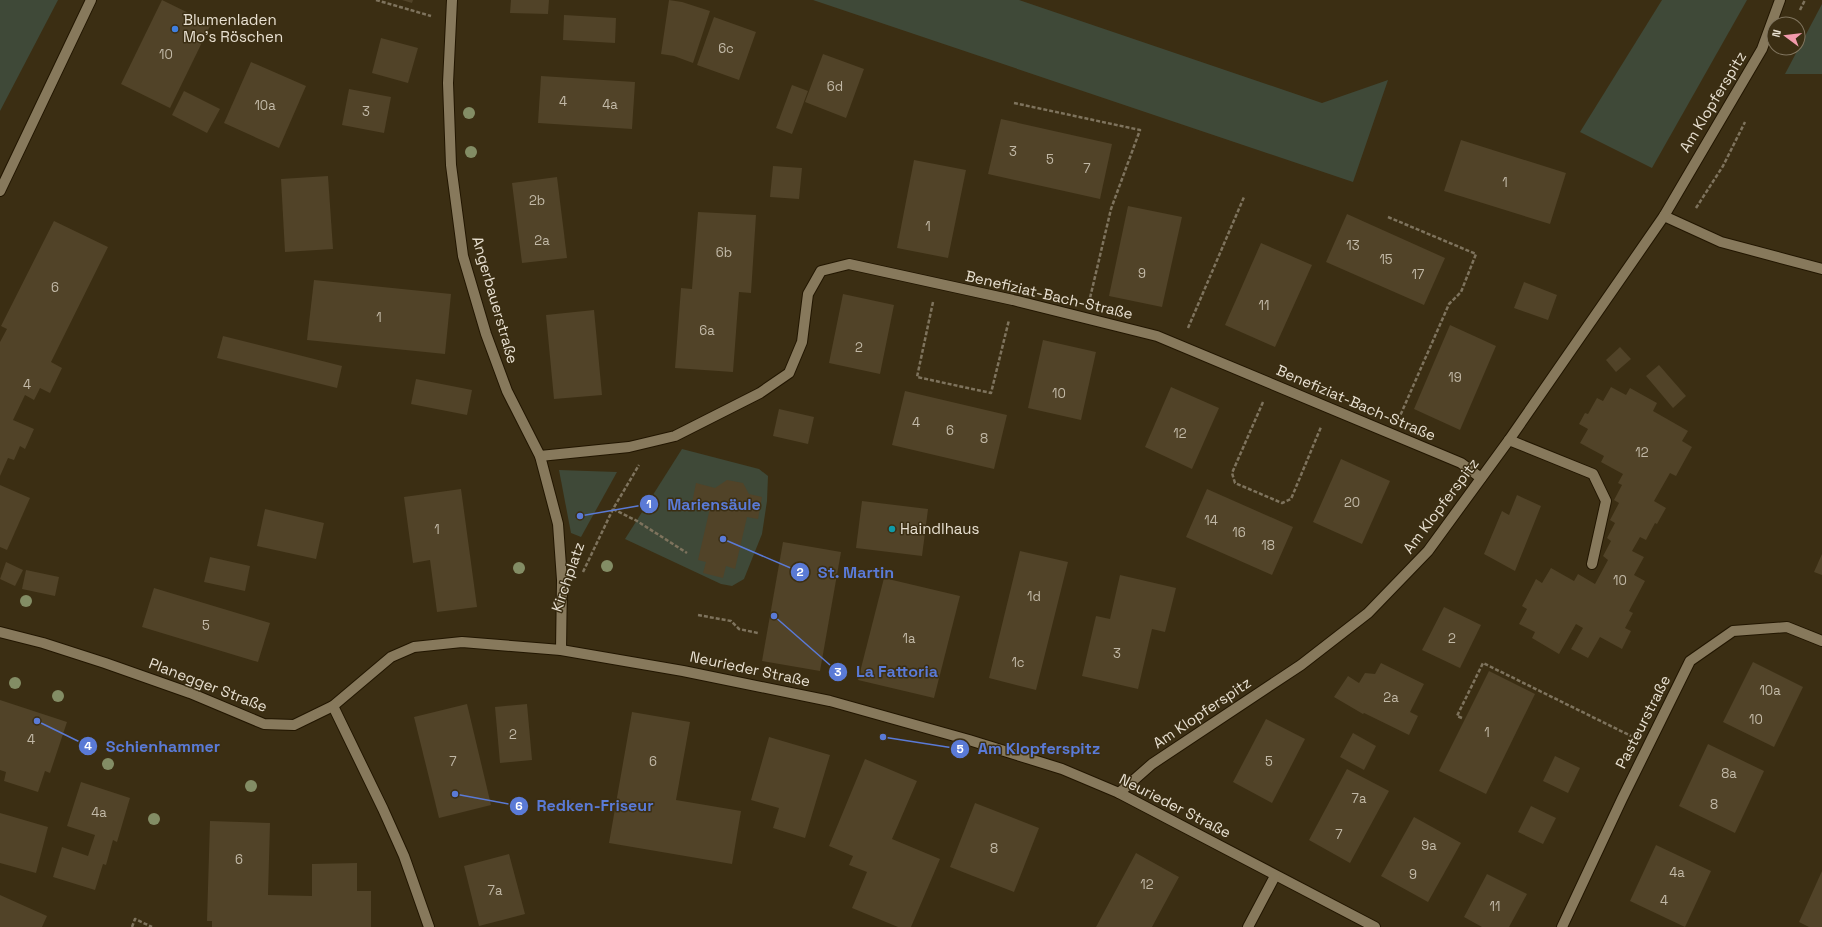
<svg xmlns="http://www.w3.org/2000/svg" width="1822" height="927" viewBox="0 0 1822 927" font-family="'Space Grotesk',sans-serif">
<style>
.green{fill:#3f4938}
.building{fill:#514328}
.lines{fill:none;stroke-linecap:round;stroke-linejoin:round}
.lane-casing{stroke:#221600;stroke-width:12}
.street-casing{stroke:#221600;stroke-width:12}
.path{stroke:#7e735d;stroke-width:2.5;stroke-dasharray:4 2;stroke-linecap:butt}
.lane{stroke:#87795c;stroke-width:10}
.street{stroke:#87795c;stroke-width:10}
.tree{fill:#838d65}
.shop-dot{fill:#3f7fe0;stroke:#3b2e13;stroke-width:1.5}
.culture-dot{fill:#0f9aa8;stroke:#3b2e13;stroke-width:1.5}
.labels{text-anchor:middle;stroke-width:3;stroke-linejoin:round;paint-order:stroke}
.number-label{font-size:13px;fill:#c2b9a7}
.poi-label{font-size:15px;fill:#e8e0d1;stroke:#3b2e13;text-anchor:start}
.street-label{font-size:15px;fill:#e8e0d1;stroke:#3b2e13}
.leader{fill:none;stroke:#5a7ad6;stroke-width:1.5}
.callout-dot{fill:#5a7ad6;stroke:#3b2e13;stroke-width:1.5}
.mark-label{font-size:12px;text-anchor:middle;font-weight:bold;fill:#fff}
.callout-label{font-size:16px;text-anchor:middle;font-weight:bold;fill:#5a7ad6;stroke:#3b2e13;stroke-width:3;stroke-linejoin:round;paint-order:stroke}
</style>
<rect width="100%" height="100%" fill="#3b2e13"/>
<g class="green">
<path d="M0,0H58L0,111Z"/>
<path d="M813,0H1019L1322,103L1388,80L1353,182Z"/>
<path d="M1662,0H1747L1652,168L1580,132Z"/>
<path d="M1822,4V74H1785Z"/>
<path d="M682,449L759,469L768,476L767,501L762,534L744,579L732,586L721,584L625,539Z"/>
<path d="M559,470L617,472L581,537L571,533Z"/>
</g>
<g class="building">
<path d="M162,0L211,24L170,108L121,84Z"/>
<path d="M402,0H413L412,3Z"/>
<path d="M511,0H549L548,14L510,13Z"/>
<path d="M669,0L682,2L710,11L693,63L674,56L661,54Z"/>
<path d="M564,15L616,18L615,43L563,40Z"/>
<path d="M714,17L756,32L739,80L697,65Z"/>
<path d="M381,38L418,48L408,83L372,73Z"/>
<path d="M823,54L864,69L846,118L805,102Z"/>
<path d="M251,62L306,86L279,148L224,123Z"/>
<path d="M541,76L635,82L632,129L538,123Z"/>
<path d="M792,85L808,91L792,134L776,128Z"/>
<path d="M349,89L391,97L384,133L342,125Z"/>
<path d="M184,91L220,109L207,133L172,115Z"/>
<path d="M1001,119L1112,144L1100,199L988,174Z"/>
<path d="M1461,140L1566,173L1550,224L1444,191Z"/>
<path d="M914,160L966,170L948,258L897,248Z"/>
<path d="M773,166L802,168L799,199L770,197Z"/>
<path d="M328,176L333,249L285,252L281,179Z"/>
<path d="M557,177L567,258L522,263L512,183Z"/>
<path d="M1128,206L1182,217L1162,307L1109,296Z"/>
<path d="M698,212L756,215L751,293L739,292L733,372L675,368L681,288L692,289Z"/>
<path d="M1347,214L1445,258L1424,305L1326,262Z"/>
<path d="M54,221L108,247L51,362L62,368L50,393L40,388L34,400L25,395L13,420L34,429L25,449L20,446L14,460L8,458L0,476V342L7,329L1,326Z"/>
<path d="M1261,243L1312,265L1275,347L1225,325Z"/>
<path d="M314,280L451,294L445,354L307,340Z"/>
<path d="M1524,282L1557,295L1548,320L1514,308Z"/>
<path d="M843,294L894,305L880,374L829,363Z"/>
<path d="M594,310L602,395L554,399L546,315Z"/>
<path d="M1450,325L1496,346L1460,430L1414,409Z"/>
<path d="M223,336L342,366L337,388L217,358Z"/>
<path d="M1043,340L1096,352L1081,420L1028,408Z"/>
<path d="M1620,347L1631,359L1616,372L1606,360Z"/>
<path d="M1659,365L1686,396L1673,408L1646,376Z"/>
<path d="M416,379L472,390L467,415L411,404Z"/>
<path d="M1171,387L1219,408L1192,469L1145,447Z"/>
<path d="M1611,387L1626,395L1630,388L1657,403L1653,411L1688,431L1682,441L1692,447L1676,476L1670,473L1654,501L1666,508L1657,524L1655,523L1646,540L1640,537L1632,551L1644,557L1634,575L1645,581L1629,611L1633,613L1625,628L1631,631L1622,649L1600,637L1588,658L1571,649L1583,628L1576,624L1559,654L1532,638L1535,632L1519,624L1527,609L1522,606L1536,579L1542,583L1551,568L1574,581L1578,574L1595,584L1608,560L1603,556L1611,541L1607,538L1615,523L1610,520L1619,503L1614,500L1622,485L1618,483L1623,474L1601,462L1604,456L1580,443L1588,429L1579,424L1585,413L1588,414L1597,398L1603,401Z"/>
<path d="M905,391L1007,415L994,469L892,445Z"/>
<path d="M779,409L814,417L808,444L773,436Z"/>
<path d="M1341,459L1390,481L1362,544L1313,522Z"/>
<path d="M727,480L743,483L749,494L762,497L758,519L747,517L735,569L726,566L723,578L703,573L706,562L698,560L710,508L692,503L696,483L715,488Z"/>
<path d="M0,485L30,498L7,550L0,547Z"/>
<path d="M461,489L477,607L437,612L430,560L413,563L404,497Z"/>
<path d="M1207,489L1293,527L1272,575L1186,537Z"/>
<path d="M1517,495L1541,506L1515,571L1484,554L1502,511L1509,515Z"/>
<path d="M862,501L928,509L922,556L856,548Z"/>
<path d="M265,509L324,523L316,559L257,546Z"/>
<path d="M783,542L841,552L820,671L762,661Z"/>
<path d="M1020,551L1068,562L1036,690L989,678Z"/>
<path d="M1822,554V575L1814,572Z"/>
<path d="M210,557L250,566L245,591L204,582Z"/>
<path d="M6,562L23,570L15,586L0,579Z"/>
<path d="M26,570L59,577L55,596L22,589Z"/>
<path d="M1120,575L1176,588L1165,632L1152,629L1138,689L1082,676L1096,616L1110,619Z"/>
<path d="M884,578L960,596L934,698L858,680Z"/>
<path d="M154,588L270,623L258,662L142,627Z"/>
<path d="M1444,607L1481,625L1460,668L1422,650Z"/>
<path d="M1753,662L1803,687L1774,747L1723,722Z"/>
<path d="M1381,663L1424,684L1410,712L1418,716L1409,735L1364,713L1363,714L1334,697L1348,676L1359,683L1365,673L1375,674Z"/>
<path d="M1489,671L1535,694L1486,794L1439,771Z"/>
<path d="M0,700L67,722L50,773L45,771L38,792L4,781L6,772L0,770Z"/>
<path d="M467,704L491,805L439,818L414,717Z"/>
<path d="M527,704L532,760L500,763L495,707Z"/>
<path d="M632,712L690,722L676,800L741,811L732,864L609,843Z"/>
<path d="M1266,719L1305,739L1272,803L1233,782Z"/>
<path d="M1353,733L1376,746L1364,770L1340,757Z"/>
<path d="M769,737L830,755L805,838L773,828L779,808L751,800Z"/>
<path d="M1708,744L1764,771L1735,833L1679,806Z"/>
<path d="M1555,756L1580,768L1568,793L1543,781Z"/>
<path d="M865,759L917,781L892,839L940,859L911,927H898L852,908L867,872L849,865L853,856L829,846Z"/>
<path d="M1347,769L1389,791L1350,863L1309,840Z"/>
<path d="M81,782L130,798L117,842L113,840L106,865L103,864L95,890L53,877L62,847L88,856L95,835L67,826Z"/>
<path d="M975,803L1039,828L1014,892L950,867Z"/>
<path d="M1531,806L1556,818L1543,844L1518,832Z"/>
<path d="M0,813L48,827L36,873L0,863Z"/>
<path d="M1414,817L1461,843L1428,902L1381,876Z"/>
<path d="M210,821L270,823L268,895L312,896V864L357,863V891H371V927H212V921H207Z"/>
<path d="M1656,845L1711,871L1685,927L1630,901Z"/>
<path d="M1136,853L1179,877L1159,914L1152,927H1096Z"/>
<path d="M509,854L525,914L479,926L464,866Z"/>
<path d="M1822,871V927H1809L1799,922Z"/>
<path d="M1487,874L1527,894L1509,927H1482L1464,917Z"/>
<path d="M0,895L47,916L42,927H0Z"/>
</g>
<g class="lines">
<g class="lane-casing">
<path id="lane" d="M1509,440L1593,474L1606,501L1592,564"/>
</g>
<g class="street-casing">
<g id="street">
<path d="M452,0L448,83L451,165L463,256L486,334L507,391L540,456L558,524L562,580L561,650"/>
<path d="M0,191L91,0"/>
<path d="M1664,216L1721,242L1822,269"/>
<path d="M540,456L629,447L675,436L760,393L789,373L802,342L808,294L821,271L849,264L1013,300L1157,336L1461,463L1481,478"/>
<path d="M0,632L43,643L105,663L190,693L264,724L294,725L333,706L391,657L414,647L462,642L561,650L683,671L830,701L969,740L1062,769L1119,793L1375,927"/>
<path d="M333,706L383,809L404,856L429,927"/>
<path d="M1119,793L1152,764L1301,665L1368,613L1428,551L1509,440L1664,216L1762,49L1780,0"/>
<path d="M1248,927L1275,876"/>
<path d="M1562,927L1622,799L1690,661L1733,631L1787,627L1822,641"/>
</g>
</g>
<g class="path">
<path d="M376,0L431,16"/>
<path d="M1800,10L1805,0"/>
<path d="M1014,103L1140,130L1111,209L1090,298"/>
<path d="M1696,208L1723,166L1745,122"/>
<path d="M1388,217L1476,254L1461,292L1449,304L1400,416"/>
<path d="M933,302L917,377L991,393L1009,320"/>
<path d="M1188,328L1244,197"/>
<path d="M1263,402L1232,473L1235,483L1282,503L1291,499L1321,427"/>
<path d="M613,509L637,521L687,553"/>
<path d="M583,572L613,509L639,465"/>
<path d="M698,615L731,621L739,629L758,633"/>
<path d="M1462,718L1457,716L1483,663L1631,736"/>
<path d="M132,927L135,919L152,927"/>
</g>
<use href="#lane" class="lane"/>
<use href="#street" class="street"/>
</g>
<g class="tree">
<circle cx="469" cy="113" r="6"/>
<circle cx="471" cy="152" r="6"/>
<circle cx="607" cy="566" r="6"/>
<circle cx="519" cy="568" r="6"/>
<circle cx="26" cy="601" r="6"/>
<circle cx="15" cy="683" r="6"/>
<circle cx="58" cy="696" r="6"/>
<circle cx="108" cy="764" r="6"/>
<circle cx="251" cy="786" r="6"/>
<circle cx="154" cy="819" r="6"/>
</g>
<circle class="shop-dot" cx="175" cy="29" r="4"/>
<circle class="culture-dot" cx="892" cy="529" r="4"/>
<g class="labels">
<g class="number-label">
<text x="726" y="53">6c</text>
<text x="166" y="59">10</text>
<text x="835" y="91">6d</text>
<text x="563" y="106">4</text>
<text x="610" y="109">4a</text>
<text x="265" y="110">10a</text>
<text x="366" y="116">3</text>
<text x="1013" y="156">3</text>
<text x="1050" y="164">5</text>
<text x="1087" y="173">7</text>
<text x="1505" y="187">1</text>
<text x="537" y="205">2b</text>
<text x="928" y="231">1</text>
<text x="542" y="245">2a</text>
<text x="1353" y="250">13</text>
<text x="724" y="257">6b</text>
<text x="1386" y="264">15</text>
<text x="1142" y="278">9</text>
<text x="1418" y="279">17</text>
<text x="55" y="292">6</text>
<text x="1264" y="310">11</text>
<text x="379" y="322">1</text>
<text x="707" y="335">6a</text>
<text x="859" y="352">2</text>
<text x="1455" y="382">19</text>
<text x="27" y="389">4</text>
<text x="1059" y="398">10</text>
<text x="916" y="427">4</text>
<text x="950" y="435">6</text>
<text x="1180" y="438">12</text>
<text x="984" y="443">8</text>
<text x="1642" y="457">12</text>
<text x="1352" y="507">20</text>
<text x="1211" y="525">14</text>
<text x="437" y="534">1</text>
<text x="1239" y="537">16</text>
<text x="1268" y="550">18</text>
<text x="1620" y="585">10</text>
<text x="1034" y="601">1d</text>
<text x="206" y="630">5</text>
<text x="909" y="643">1a</text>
<text x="1452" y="643">2</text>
<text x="1117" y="658">3</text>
<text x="1018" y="667">1c</text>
<text x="1770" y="695">10a</text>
<text x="1391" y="702">2a</text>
<text x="1756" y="724">10</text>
<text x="1487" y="737">1</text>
<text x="513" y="739">2</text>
<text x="31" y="744">4</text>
<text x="453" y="766">7</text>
<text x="653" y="766">6</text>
<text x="1269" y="766">5</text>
<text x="1729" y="778">8a</text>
<text x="1359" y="803">7a</text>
<text x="1714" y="809">8</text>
<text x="99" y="817">4a</text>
<text x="1339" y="839">7</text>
<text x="1429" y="850">9a</text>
<text x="994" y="853">8</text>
<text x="239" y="864">6</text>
<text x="1677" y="877">4a</text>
<text x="1413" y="879">9</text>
<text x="1147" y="889">12</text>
<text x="495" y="895">7a</text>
<text x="1664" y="905">4</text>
<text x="1495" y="911">11</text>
</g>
<g class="poi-label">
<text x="183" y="25">Blumenladen<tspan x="183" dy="17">Mo's Röschen</tspan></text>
<text x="900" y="534">Haindlhaus</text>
</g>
<g class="street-label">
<text transform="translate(1713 102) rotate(-59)" y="5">Am Klopferspitz</text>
<text transform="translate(1049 295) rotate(13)" y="5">Benefiziat-Bach-Straße</text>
<text transform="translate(495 300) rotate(74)" y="5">Angerbauerstraße</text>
<text transform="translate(1356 403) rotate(23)" y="5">Benefiziat-Bach-Straße</text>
<text transform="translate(1441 506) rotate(-53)" y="5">Am Klopferspitz</text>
<text transform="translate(568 577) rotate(-71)" y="5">Kirchplatz</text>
<text transform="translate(750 669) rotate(12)" y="5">Neurieder Straße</text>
<text transform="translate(208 685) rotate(21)" y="5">Planegger Straße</text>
<text transform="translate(1202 713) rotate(-34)" y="5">Am Klopferspitz</text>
<text transform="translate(1643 722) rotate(-63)" y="5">Pasteurstraße</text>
<text transform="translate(1175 806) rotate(27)" y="5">Neurieder Straße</text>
</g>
</g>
<path class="leader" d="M580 516L649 504M723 539L800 572M774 616L838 672M37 721L88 746M883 737L960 749M455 794L519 806"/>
<g class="callout-dot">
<circle cx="580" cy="516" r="4"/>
<circle cx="723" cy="539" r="4"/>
<circle cx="774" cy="616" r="4"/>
<circle cx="37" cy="721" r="4"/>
<circle cx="883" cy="737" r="4"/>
<circle cx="455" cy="794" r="4"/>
<circle cx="649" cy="504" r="10"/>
<circle cx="800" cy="572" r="10"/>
<circle cx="838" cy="672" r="10"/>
<circle cx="88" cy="746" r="10"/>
<circle cx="960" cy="749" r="10"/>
<circle cx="519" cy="806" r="10"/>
</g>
<g class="mark-label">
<text x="649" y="508">1</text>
<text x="800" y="576">2</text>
<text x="838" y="676">3</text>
<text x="88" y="750">4</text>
<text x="960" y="753">5</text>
<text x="519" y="810">6</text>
</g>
<g class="callout-label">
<text x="714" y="510">Mariensäule</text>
<text x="856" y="578">St. Martin</text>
<text x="897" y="677">La Fattoria</text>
<text x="163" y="752">Schienhammer</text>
<text x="1039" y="754">Am Klopferspitz</text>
<text x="595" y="811">Redken-Friseur</text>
</g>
<g transform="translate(1786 36) rotate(285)"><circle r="19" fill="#3b2e13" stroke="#80755f"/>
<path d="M0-3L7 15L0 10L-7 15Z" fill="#f29aac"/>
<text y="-6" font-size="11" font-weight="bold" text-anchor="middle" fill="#e8e0d1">N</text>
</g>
</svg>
